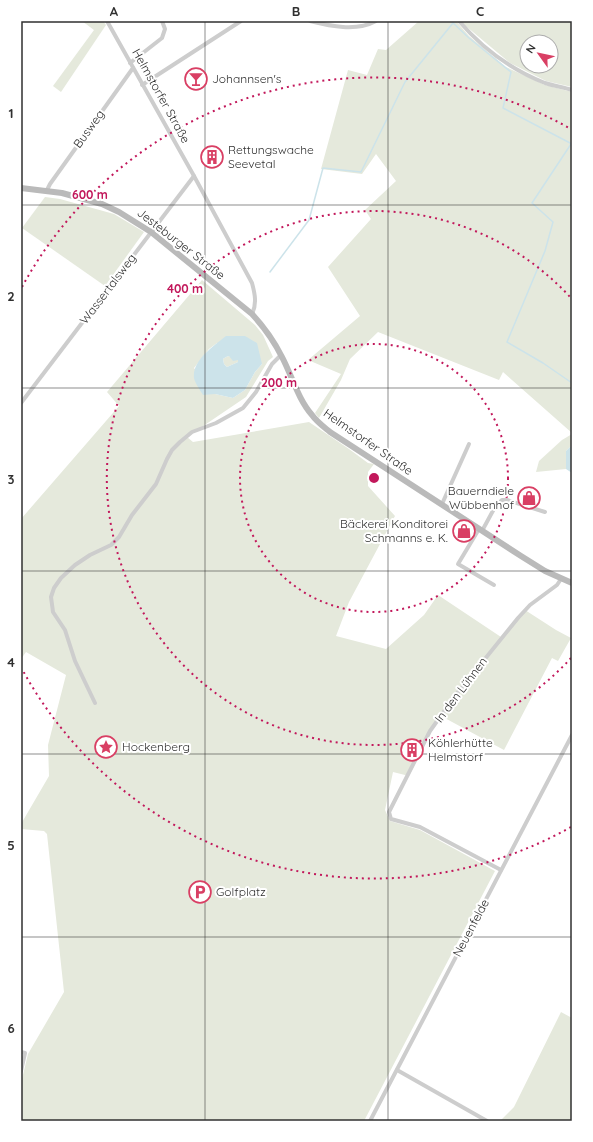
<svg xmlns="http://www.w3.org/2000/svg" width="593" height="1142" viewBox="0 0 593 1142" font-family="Quicksand,sans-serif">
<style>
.green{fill:#e5e9dc;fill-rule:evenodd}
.water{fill:#cce3ea;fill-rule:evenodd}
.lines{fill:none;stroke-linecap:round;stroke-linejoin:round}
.stream{stroke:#cce3ea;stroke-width:1.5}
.minor{stroke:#cdcdcd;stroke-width:4}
.secondary{stroke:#bababa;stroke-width:6}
.grid{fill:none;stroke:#303030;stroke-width:1;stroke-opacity:0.55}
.ring{fill:none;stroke:#c2185b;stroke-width:2;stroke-dasharray:2 4}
.labels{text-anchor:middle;stroke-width:4;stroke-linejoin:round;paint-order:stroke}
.poi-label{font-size:12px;fill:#303030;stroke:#fff;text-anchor:start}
.street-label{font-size:12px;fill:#303030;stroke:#fff}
.centre{fill:#c2185b;stroke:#fff;stroke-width:2}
.ring-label{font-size:12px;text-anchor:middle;font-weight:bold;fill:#c2185b;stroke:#fff;stroke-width:4;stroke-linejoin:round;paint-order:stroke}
.neatline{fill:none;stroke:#303030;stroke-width:1.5}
.grid-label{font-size:13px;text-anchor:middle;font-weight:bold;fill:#303030}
</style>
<rect width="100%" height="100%" fill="#fff"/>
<g class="green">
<path d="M82,21H103L106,25L61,92L53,86L94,30Z"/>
<path d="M419,21H456L469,36L506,67L545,85L572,92V433L503,372L499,380L378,332L350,359L341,380L319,418L315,413L341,374L308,360L360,316L328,267L371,219L365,210L396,181L376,154L362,174L321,169L348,70L367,75L378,49L386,50Z"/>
<path d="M461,21H572V87L546,81L510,63L467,27ZM527,42H551V66H527Z"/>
<path d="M45,197L60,199L114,214L144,232L105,286L22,228Z"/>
<path d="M202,280L255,325L263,335L273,357L268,361L246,397L187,437L193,442L309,422L349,449L368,463L374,464L368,472V486L395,516L349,602L336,636L386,649L424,615L438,595L501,637L525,610L556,630L571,638L558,661L552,658L504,750L441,716L431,732L409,776L393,772L385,810L390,821L420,830L495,871L364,1121H21V1083L28,1054L64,992L47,834L44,831L21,829V824L49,776L48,745L66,675L26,652L21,659V519L119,406L107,392ZM217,343L262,364L255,372L245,390L233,398L215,394L194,368L209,349Z"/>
<path d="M229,356L238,360V362L227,367L224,364L223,359L226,357Z"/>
<path d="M572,434V445L566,451V469L536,472L539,461L562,440Z"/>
<path d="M561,1012L572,1018V1121H500L514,1107Z"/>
</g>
<g class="water">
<path d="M226,336H245L257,343L262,364L255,372L245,390L233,398L215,394L203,395C200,390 195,383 194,378C192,360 214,346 226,336ZM229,356L233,361L238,360V362L227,367L224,364L223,359L226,357Z"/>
<path d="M572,445V473L566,469V451Z"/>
</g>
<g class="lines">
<g class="stream">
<path d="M451,21L469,38L511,72L503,108L572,144"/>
<path d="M571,144L532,203L553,222L545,251L507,342L543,363L572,383"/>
<path d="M270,272L309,220L323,168L361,172L405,82L453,23"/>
</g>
<g class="minor">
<path d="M107,21L194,176L252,283C255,294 257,304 252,314"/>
<path d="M310,21C330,26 356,32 376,21"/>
<path d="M459,21C482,48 512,70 545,83C554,86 563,87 572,90"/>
<path d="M130,63L162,38L165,29L162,21"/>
<path d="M142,85L241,21"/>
<path d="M47,190L50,184L133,68"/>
<path d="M21,403L194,176"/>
<path d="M442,504L469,444"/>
<path d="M479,529L458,564L494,585"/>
<path d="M482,531L495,507L502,500H507L545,512"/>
<path d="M95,703L75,661L65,630L53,612L51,597L54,588L61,578L75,565L90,555L111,545L119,537L132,515L156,484L167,459L172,450L180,442L192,432L216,423L243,408L256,392L272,364L281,355"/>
<path d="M501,870L420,827L391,819L389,812L430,731L455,696L518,618L530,605L557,585L561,579"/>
<path d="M21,1052L25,1053L21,1071"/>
<path d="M397,1070L487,1121"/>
<path d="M370,1121L572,735"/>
</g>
<path class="secondary" d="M21,188L62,193L102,204L119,212L151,232L252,314C264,327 274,341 282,357C292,376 298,399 312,415C317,422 324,427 330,432L521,556L545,571L572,583"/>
</g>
<path class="grid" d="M205,21V1121M388,21V1121M21,205H572M21,388H572M21,571H572M21,754H572M21,937H572"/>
<g class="ring">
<circle cx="374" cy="478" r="134"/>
<path d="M571 658A267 267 0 1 1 571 298"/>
<path d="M571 827A401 401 0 0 1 22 669M22 287A401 401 0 0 1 571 129"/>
</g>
<defs>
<g id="bar-ring" transform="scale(1.15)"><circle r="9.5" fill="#fff" stroke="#d93f64" stroke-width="1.5"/><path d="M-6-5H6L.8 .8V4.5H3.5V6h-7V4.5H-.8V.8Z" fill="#d93f64"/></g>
<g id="building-ring" transform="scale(1.15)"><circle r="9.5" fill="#fff" stroke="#d93f64" stroke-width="1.5"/><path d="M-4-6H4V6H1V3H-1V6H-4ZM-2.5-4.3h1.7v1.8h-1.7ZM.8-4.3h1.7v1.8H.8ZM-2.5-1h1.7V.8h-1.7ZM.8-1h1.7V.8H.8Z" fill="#d93f64"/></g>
<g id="shop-ring" transform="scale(1.15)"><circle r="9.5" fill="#fff" stroke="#d93f64" stroke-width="1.5"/><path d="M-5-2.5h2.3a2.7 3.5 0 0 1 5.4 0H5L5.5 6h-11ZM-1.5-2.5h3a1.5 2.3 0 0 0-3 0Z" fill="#d93f64"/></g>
<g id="sight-ring" transform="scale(1.15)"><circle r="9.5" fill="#fff" stroke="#d93f64" stroke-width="1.5"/><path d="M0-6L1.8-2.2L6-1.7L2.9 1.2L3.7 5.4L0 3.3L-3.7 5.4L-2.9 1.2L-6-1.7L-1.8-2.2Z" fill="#d93f64"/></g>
<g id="parking-ring" transform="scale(1.15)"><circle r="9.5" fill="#fff" stroke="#d93f64" stroke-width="1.5"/><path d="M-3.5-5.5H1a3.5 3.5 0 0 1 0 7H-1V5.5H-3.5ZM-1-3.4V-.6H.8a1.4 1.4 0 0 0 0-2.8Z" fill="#d93f64"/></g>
</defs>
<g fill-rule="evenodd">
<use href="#bar-ring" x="196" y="79"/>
<use href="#building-ring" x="212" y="157"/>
<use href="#shop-ring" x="529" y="498"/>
<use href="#shop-ring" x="464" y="531"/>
<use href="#sight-ring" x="106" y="747"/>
<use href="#building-ring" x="412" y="750"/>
<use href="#parking-ring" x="200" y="892"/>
</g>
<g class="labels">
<g class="poi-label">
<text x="212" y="83">Johannsen's</text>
<text x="228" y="154">Rettungswache<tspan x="228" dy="14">Seevetal</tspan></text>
<text x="514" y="495" text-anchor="end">Bauerndiele<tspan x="514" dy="14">Wübbenhof</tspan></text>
<text x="448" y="528" text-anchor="end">Bäckerei Konditorei<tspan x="448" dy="14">Schmanns e. K.</tspan></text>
<text x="428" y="747">Köhlerhütte<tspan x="428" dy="14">Helmstorf</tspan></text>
<text x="122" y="751">Hockenberg</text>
<text x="216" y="896">Golfplatz</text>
</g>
<g class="street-label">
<text transform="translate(161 96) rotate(61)" y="4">Helmstorfer Straße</text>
<text transform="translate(89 129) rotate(-54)" y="4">Busweg</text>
<text transform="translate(181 244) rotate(38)" y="4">Jesteburger Straße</text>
<text transform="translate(108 289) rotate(-53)" y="4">Wassertalsweg</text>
<text transform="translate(368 442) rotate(35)" y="4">Helmstorfer Straße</text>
<text transform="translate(461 690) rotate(-53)" y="4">In den Lühnen</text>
<text transform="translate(471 928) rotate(-62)" y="4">Neuenfelde</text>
</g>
</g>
<circle cx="374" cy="478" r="6" class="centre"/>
<g class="ring-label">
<text x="90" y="199">600 m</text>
<text x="185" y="293">400 m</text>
<text x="279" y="387">200 m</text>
</g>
<rect width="593" height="1142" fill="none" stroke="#ffffff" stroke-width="44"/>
<g transform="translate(539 54) rotate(303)"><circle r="19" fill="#ffffff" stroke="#acacac"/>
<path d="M0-3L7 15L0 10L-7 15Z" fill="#d93f64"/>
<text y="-6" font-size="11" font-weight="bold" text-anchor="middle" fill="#303030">N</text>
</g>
<rect x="22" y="22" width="549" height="1098" class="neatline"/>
<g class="grid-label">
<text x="114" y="16">A</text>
<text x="296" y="16">B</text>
<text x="480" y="16">C</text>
<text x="11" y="118">1</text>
<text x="11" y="301">2</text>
<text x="11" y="484">3</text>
<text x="11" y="667">4</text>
<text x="11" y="850">5</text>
<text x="11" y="1033">6</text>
</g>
</svg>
